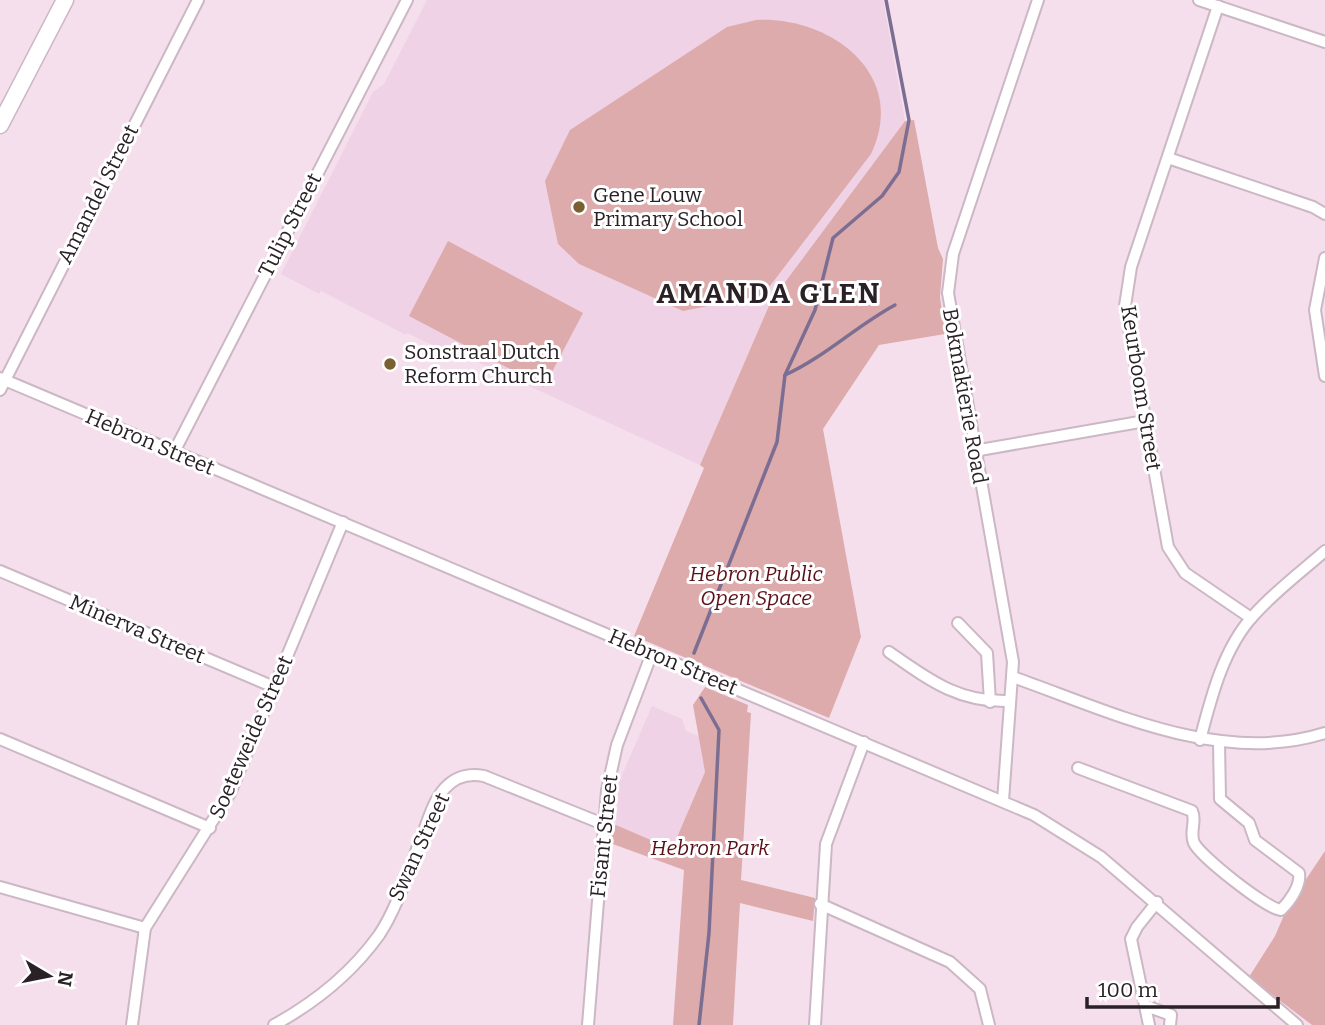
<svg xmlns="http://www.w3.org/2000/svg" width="1325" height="1025" viewBox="0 0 1325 1025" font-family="Bitter,serif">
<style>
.built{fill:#efd2e5}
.green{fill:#ddabab}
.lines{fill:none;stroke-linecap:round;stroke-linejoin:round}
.stream{stroke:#7c6e92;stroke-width:3.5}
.street-casing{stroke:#ccb7c4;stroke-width:14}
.secondary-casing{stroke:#ccb7c4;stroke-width:19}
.street{stroke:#fff;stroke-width:10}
.secondary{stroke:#fff;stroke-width:16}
.poi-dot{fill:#7a5f31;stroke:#fff;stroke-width:2.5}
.labels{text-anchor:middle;stroke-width:6;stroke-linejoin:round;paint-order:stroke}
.street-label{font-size:21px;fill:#292126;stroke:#fff}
.poi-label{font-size:21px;fill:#292126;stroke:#fff;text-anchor:start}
.park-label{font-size:21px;font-style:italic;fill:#5b111a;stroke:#fff}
.district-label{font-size:28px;font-weight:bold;letter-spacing:2px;fill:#292126;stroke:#fff}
</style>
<rect width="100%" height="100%" fill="#f5dfed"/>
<g class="built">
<path d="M427,0H883L905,121L771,301L700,465L462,355L460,358L407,333L406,335L321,291L319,294L281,274L373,92L384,84Z"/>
<path d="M652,706L682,719L686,731L699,736L705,772L672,849L616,825L619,782Z"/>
</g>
<g class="green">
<path d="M756,20C830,16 909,74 871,154L763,295L683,311L579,264L558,244L545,181L570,130L727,27Z"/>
<path d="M914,120L938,248L943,259L940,297L945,334L879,345L823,429L861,637L829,718L634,636L704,468L700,465L771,301L905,121Z"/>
<path d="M448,241L583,313L544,387L409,316Z"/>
<path d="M705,687L748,705L747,712L751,713L741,880L815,898L813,921L740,903L733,1025H673L684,870L610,843L611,827L616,825L672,849L705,772L693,705Z"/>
<path d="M1325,851V1025H1312L1249,977L1275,936L1288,906Z"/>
</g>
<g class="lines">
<g class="stream">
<path d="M785,375C825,357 856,326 895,305"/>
<path d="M694,653L777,442L785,375L815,310L833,238L882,196L899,172L909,120L886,0"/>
<path d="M699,1025L709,933L719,730L701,698"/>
</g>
<g class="street-casing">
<g id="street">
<path d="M1199,0L1325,42"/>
<path d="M1218,6L1131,267L1125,306L1168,547L1185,573L1251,618"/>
<path d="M1168,158L1313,207L1325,214"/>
<path d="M1325,258L1315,310L1325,376"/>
<path d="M0,378L1034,815L1101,857L1297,1025"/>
<path d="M0,390L198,0"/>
<path d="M974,451L1145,421"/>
<path d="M174,452L407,0"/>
<path d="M0,571L274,687"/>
<path d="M958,623L987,653L990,702"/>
<path d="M889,652C929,680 959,703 1010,701"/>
<path d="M1013,677C1112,712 1220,766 1325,733"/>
<path d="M0,739L210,828"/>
<path d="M1200,740C1211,698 1223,649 1253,616C1274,592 1301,572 1325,551"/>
<path d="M1078,768L1192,811C1197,821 1189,832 1194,843C1201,857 1267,909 1281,910C1290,901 1301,886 1299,873L1255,840L1249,823L1220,799L1219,743"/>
<path d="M1003,801L1013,662L948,293L953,254L1038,0"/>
<path d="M0,887L145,928"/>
<path d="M820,904L950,962L980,989L989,1025"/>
<path d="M1146,1006L1171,1015L1170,1025"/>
<path d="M132,1025L145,928L230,793L343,522"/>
<path d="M274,1025C316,1002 351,974 379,935C398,907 411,863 424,831C429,817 434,800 445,788C455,777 469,773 484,776L603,824"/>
<path d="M588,1025L607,790L617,745L652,653"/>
<path d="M815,1025L826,844L864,742"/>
<path d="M1149,1025L1131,939L1137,927L1157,902"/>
</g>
</g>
<g class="secondary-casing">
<path id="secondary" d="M0,125L65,0"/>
</g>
<use href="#street" class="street"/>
<use href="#secondary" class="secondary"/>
</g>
<g class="poi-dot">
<circle cx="579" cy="207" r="7"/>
<circle cx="390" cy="364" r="7"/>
</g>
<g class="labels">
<g class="street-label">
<text transform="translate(98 194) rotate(-63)" y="7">Amandel Street</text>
<text transform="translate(290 225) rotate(-63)" y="7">Tulip Street</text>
<text transform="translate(1141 388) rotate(81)" y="7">Keurboom Street</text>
<text transform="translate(965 396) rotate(80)" y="7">Bokmakierie Road</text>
<text transform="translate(150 442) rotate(23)" y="7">Hebron Street</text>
<text transform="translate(137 629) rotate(23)" y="7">Minerva Street</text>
<text transform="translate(673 662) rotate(23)" y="7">Hebron Street</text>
<text transform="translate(251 737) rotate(-66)" y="7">Soeteweide Street</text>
<text transform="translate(604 836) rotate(-84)" y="7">Fisant Street</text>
<text transform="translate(419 847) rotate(-65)" y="7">Swan Street</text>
</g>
<g class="poi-label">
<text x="593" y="202">Gene Louw<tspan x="593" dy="24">Primary School</tspan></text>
<text x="404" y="359">Sonstraal Dutch<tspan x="404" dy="24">Reform Church</tspan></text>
</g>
<g class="park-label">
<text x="756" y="581">Hebron Public<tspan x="756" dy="24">Open Space</tspan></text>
<text x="710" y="855">Hebron Park</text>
</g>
<g class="district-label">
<text x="769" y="303">AMANDA GLEN</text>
</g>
</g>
<g transform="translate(49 976) rotate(100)" stroke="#ffffff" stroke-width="5" paint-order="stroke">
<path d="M0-5L12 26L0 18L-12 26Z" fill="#292126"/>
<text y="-10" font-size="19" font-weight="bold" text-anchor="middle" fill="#292126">N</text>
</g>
<path d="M1087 997v10h191v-10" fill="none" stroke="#292126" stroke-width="3.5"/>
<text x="1098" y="997" font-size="21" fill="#292126" stroke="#ffffff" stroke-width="5" paint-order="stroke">100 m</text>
</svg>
